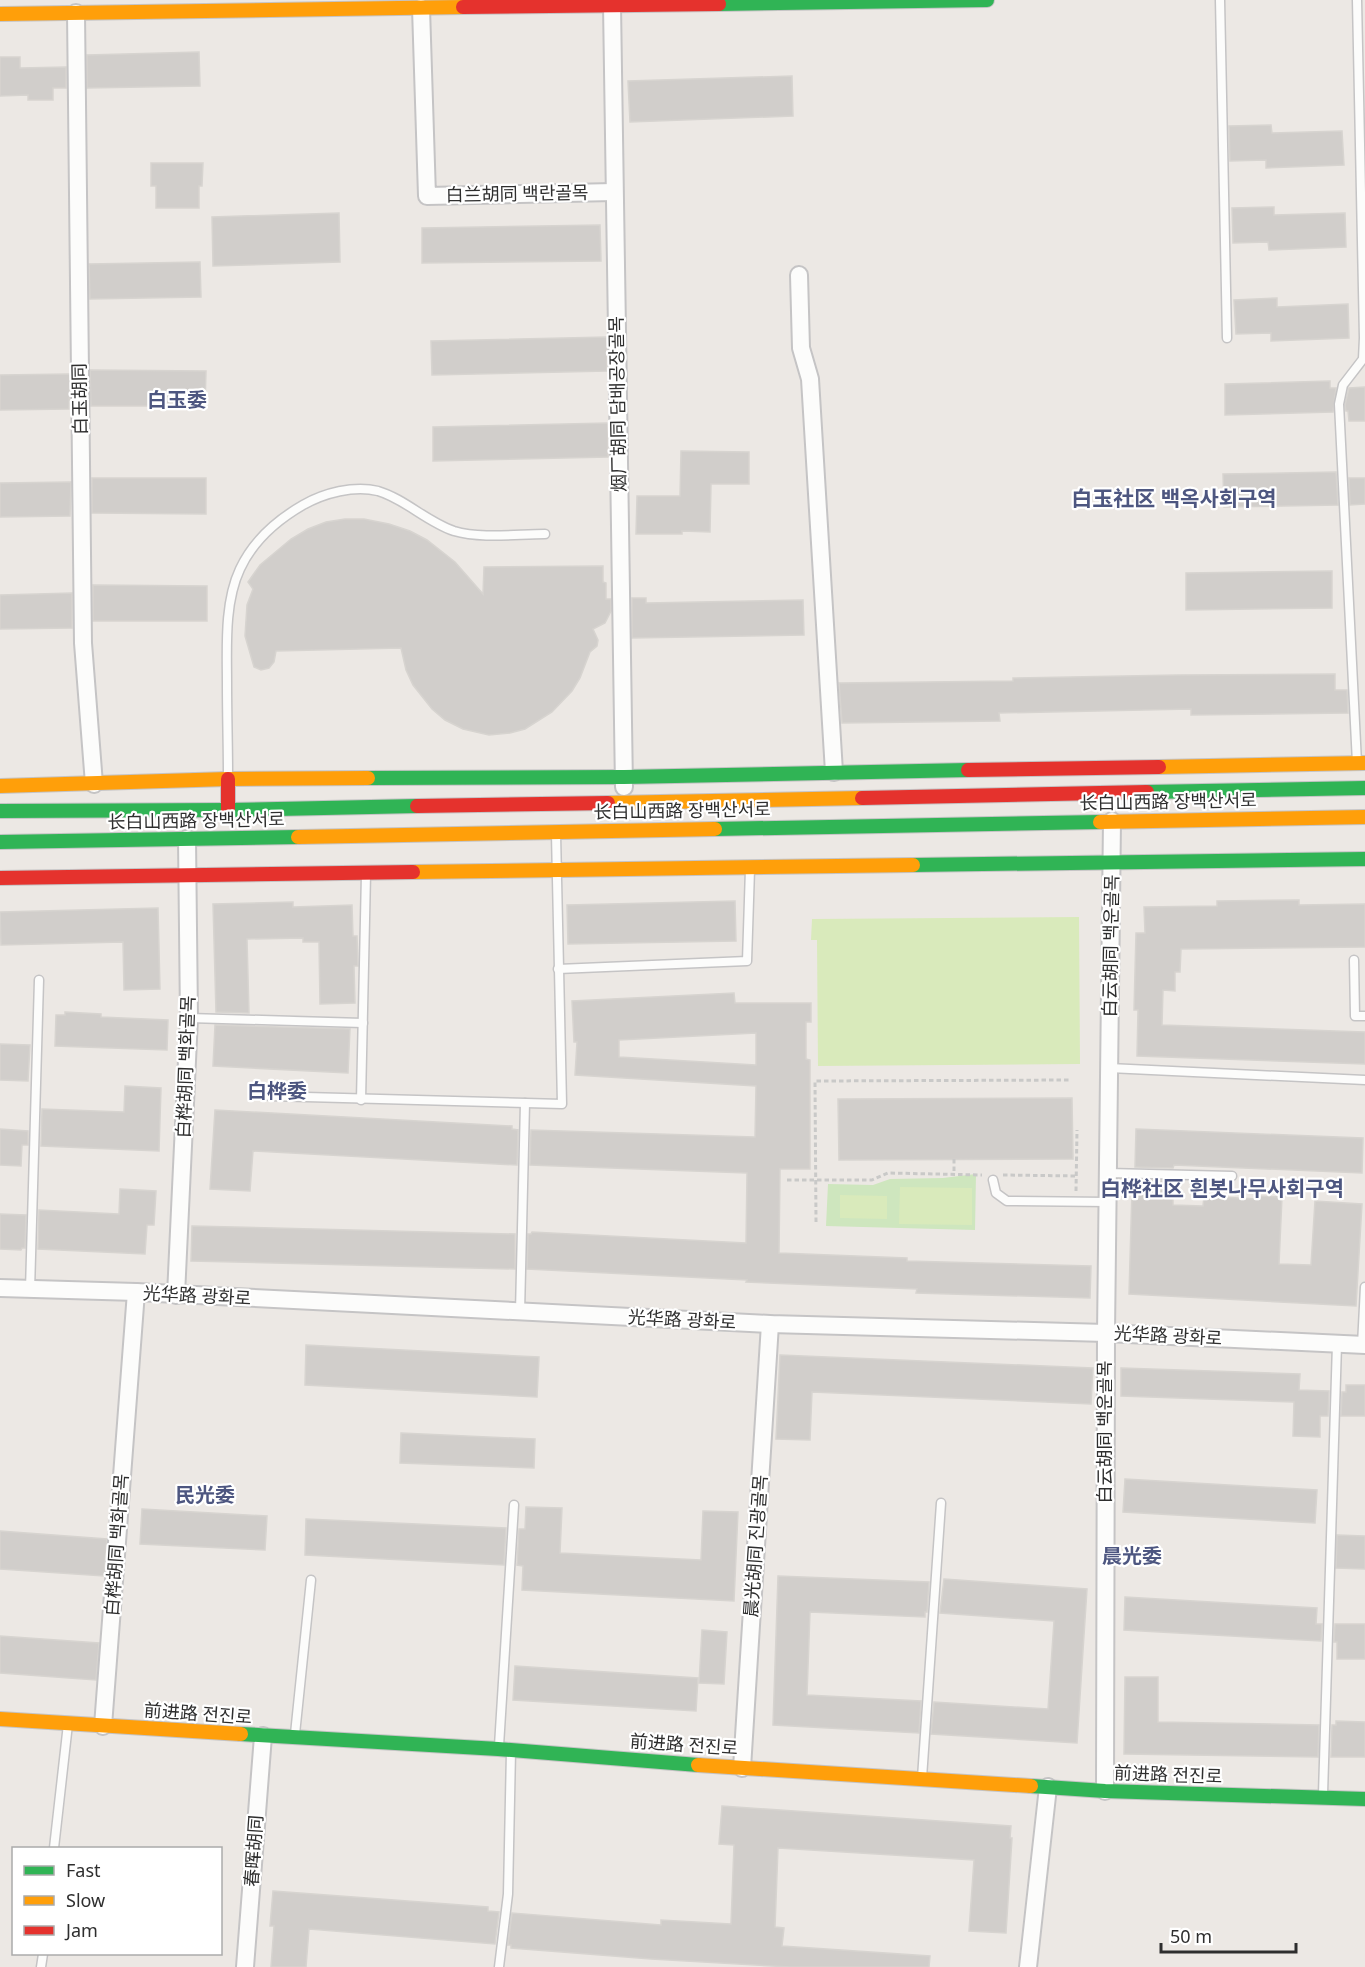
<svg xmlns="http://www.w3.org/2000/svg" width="1365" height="1967" viewBox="0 0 1365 1967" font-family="'Noto Sans','Noto Sans SC','Noto Sans KR',sans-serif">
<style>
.green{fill:#cee6be}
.pitch{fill:#d9eabb}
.building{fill:#d1cecb;stroke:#d7d4d0;stroke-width:1.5;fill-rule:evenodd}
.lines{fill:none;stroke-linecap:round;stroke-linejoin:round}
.lane-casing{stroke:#c5c4c5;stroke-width:11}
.street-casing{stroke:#c5c4c5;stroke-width:20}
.fast-casing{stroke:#c5c4c5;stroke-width:16}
.slow-casing{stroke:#c5c4c5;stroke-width:16}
.jam-casing{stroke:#c5c4c5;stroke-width:16}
.path{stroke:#c9c9c8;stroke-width:3;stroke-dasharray:4.5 3;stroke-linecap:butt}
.lane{stroke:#fcfcfb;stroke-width:8}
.street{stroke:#fcfcfb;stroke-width:16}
.fast{stroke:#30b455;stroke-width:14}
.slow{stroke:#ff9f0a;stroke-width:14}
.jam{stroke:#e5322d;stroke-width:14}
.labels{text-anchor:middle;stroke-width:4.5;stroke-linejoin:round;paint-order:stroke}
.street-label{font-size:18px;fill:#2e2e2e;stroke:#fff}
.neighbourhood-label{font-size:20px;font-weight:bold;fill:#4d5680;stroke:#fff}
.quarter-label{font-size:21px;font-weight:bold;fill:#4d5680;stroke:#fff}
</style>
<rect width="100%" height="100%" fill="#ece8e4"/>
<path class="green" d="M976,1174L975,1230L826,1226L828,1184L873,1185L890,1179L943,1178Z"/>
<g class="pitch">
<path d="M1079,917L1080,1064L818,1066L817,940H811L812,919Z"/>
<path d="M900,1187L972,1188V1225L899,1224Z"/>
<path d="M840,1195L887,1196V1219L840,1218Z"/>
</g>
<g class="building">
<path d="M199,52L200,86L87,88V55Z"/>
<path d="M0,57H20V68L66,67V88H53V100H28V95L0,96Z"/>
<path d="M792,76L793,116L630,122L628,81Z"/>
<path d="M1271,125L1272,133L1342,131L1344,165L1266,168V160L1230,161L1229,126Z"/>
<path d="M151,163H203L202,186H199V208H156V186H151Z"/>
<path d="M1274,207V215L1345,213L1346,247L1269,250L1268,242L1233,243L1232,208Z"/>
<path d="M339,213L340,262L213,266L212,217Z"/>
<path d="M600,225L601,261L422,263V228Z"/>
<path d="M200,262L201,297L90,299L89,264Z"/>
<path d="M1277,298V307L1348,304L1349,338L1271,341V333L1236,334L1234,300Z"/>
<path d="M607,337V371L432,375L431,341Z"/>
<path d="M90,370L206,371L205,406H91Z"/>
<path d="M70,374L69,409L0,410V375Z"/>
<path d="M1330,381V388H1336L1333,412L1225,415V384Z"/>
<path d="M1365,387V421H1349L1348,411H1346L1345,405L1349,388Z"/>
<path d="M608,423V457L433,461V427Z"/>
<path d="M681,451L749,452V484H711L710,532L682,531V534H636L637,496H680Z"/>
<path d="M1336,472L1338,505L1224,507L1223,474Z"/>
<path d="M92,478H206V514L92,513Z"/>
<path d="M1349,478H1365V504L1350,505Z"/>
<path d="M71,482L70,516L0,517V483Z"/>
<path d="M345,519H364L389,524L410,531L427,540L455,562L483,594L484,567L603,566V582L606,583V599H611V611L605,623L593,629L598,640L597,646L590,652L580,678L572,691L552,712L525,729L510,733L489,735L463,729L445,720L432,709L413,685L406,670L401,648L276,651L274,662L269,668L261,670L254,667L245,636L247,605L253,589L248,582L260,565L291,539L308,529L326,522Z"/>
<path d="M1332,571V608L1186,610V573Z"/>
<path d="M93,585L207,586V621H93Z"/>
<path d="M72,593V628L0,629V595Z"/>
<path d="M632,598H646V603L803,600L804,635L632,638Z"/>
<path d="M1335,674V690H1347L1348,713L1191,715V709L999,713L1000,721L842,723L839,683L1013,681V678L1178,675Z"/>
<path d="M1299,900V905L1365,904V947L1181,949L1180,972H1175V991L1163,990L1162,1025L1365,1032V1064L1137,1056L1138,1010H1134L1136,933H1145L1144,907L1217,906V901Z"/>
<path d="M735,901L736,941L568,944L567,905Z"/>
<path d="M293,902V907L352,905L353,936H357L358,966H354L355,1003L320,1004L319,942H303V938L247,939L249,1013L216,1012L213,904Z"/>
<path d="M158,908L160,989L124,990L123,942L1,945L0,912Z"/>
<path d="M734,993L735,1003H811V1022H806V1059L810,1060V1169H780L779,1253L907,1258V1261L1091,1266L1090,1298L916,1293L917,1289L746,1282L747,1280L527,1269L528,1234H531L532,1232L746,1243L747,1173L530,1165L531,1130L755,1137L756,1086L575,1075L577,1042H574L572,1001ZM756,1033V1065L619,1057V1040Z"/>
<path d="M65,1012L101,1014V1017L168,1020L167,1050L55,1046L56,1015H65Z"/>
<path d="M215,1025L350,1029L348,1073L213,1066Z"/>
<path d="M0,1044L30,1045L28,1081L0,1080Z"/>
<path d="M125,1086L161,1088L159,1151L41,1146L42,1109L124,1112Z"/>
<path d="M1072,1098L1073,1159L839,1160L838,1099Z"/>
<path d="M215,1110L512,1126V1129L518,1130L517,1165L253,1151L250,1191L210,1189Z"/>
<path d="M0,1129L28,1131V1145H22L21,1166L0,1165Z"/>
<path d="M1136,1129L1363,1138L1362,1173L1174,1165L1173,1168L1135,1167Z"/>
<path d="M1134,1180L1173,1181V1205L1203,1206L1204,1196L1257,1199V1196L1282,1197L1279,1264L1311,1265L1315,1201L1362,1204L1356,1306L1129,1294L1132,1190H1134Z"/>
<path d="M120,1189L156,1191L154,1225H147L145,1254L38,1249L39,1210L119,1214Z"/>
<path d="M0,1214L26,1215L25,1248H22L21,1250L0,1249Z"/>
<path d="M192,1226L515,1234V1269L191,1261Z"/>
<path d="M306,1345L539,1357L537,1397L305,1385Z"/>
<path d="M780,1355L1093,1368L1091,1404L812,1392L810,1440L776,1439Z"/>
<path d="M1121,1368L1300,1374L1299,1390L1329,1391L1328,1416H1320V1437L1293,1436L1294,1402L1121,1396Z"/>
<path d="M1346,1385H1365V1416H1341L1342,1392H1346Z"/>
<path d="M401,1433L535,1439L534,1468L400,1463Z"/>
<path d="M1125,1479L1317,1490L1315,1523L1123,1512Z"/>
<path d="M526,1507L562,1508L560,1553L701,1560L703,1511L738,1512L734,1601L522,1590L523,1566L517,1565L519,1529H525Z"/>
<path d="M142,1509L267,1516L265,1550L140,1544Z"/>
<path d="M306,1519L506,1528L504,1565L305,1555Z"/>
<path d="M0,1531L107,1539L104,1576L0,1569Z"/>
<path d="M1337,1535L1365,1536V1569L1336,1568Z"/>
<path d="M778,1576L929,1582L927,1612H925V1617L810,1612L807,1695L921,1701L919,1733L773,1725Z"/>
<path d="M944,1579L1087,1589L1077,1743L931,1734L934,1702L1048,1709L1054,1621L940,1613Z"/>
<path d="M1125,1597L1317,1608L1316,1624H1322L1321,1641L1124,1630Z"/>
<path d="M1335,1624H1365V1659H1337V1642H1334Z"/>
<path d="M702,1630L727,1632L724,1684L699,1683Z"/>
<path d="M0,1636L99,1643L96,1680L0,1673Z"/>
<path d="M515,1666L698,1678L696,1711L513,1700Z"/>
<path d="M1125,1677H1158V1722L1319,1725L1318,1757L1124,1754Z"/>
<path d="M1336,1721L1365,1722V1757H1331L1332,1725H1336Z"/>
<path d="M722,1806L1011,1826L1010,1838H1012L1006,1933L969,1931L974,1860L778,1848L775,1927L784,1928L782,1946L930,1956L929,1967H790L651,1959L511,1948V1945H508L512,1913L661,1925V1920L731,1924L734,1845L719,1844Z"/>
<path d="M273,1891L488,1907V1911L499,1912L495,1944L309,1929L306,1967H271L274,1926H270Z"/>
</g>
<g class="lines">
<g class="lane-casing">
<g id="lane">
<path d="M1220,0L1227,338"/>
<path d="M1357,763L1339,404L1343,385L1363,359L1364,338L1357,0"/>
<path d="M228,776C228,746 227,716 227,685C227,648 224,603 240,569C253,541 277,520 303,505C324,493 354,485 378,491C405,499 427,522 454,531C481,539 517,534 545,534"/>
<path d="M1354,960L1355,1016H1365"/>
<path d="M558,969L747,961L750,869"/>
<path d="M189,1018L363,1023"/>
<path d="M1109,1068L1365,1080"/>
<path d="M269,1096L562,1104L556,834"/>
<path d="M361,1100L366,874"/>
<path d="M1108,1173L1232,1176"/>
<path d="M993,1180L996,1193L1007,1201L1108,1202"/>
<path d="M30,1290L39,980"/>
<path d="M520,1312L525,1103"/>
<path d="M1362,1345L1365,1287"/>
<path d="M295,1734L311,1580"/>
<path d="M499,1746L514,1505"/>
<path d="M922,1778L941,1503"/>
<path d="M1323,1794L1337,1344"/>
<path d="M54,1848L68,1724"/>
<path d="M41,1967L43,1954"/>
<path d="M499,1967L508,1894L511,1751"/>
</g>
</g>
<g class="street-casing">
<g id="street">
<path d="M612,5L624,787"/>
<path d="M421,8L427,196L614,192"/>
<path d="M76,13L83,643L94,784"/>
<path d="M799,275L801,348L810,379L834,772"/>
<path d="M0,1288L136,1292L770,1324L1106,1333L1365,1345"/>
<path d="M176,1295L189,1018L187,839"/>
<path d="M103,1726L136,1292"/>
<path d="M742,1768L770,1324"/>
<path d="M1105,1791L1106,1333L1112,821"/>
<path d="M245,1967L263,1736"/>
<path d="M1028,1967L1048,1787"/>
</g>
</g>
<g class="fast-casing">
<g id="fast">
<path d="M719,4L987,0"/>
<path d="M368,778L624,777L968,770"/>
<path d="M1147,792L1365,788"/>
<path d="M0,811L228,810L417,806"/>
<path d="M715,829L1100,822"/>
<path d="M0,842L298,837"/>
<path d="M913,865L1365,859"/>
<path d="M241,1734L498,1749L698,1765"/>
<path d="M1031,1786L1105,1791L1365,1799"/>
</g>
</g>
<g class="slow-casing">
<g id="slow">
<path d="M0,14L463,7"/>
<path d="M1159,767L1365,763"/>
<path d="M0,786L228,779L368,778"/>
<path d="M608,803L862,798"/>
<path d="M1100,822L1365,817"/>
<path d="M298,837L715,829"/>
<path d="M413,872L913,865"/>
<path d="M0,1719L241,1734"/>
<path d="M698,1765L1031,1786"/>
</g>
</g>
<g class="jam-casing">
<g id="jam">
<path d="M463,7L719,4"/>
<path d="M968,770L1159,767"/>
<path d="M228,779V810"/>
<path d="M862,798L1147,792"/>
<path d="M417,806L608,803"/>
<path d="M0,878L413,872"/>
</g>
</g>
<g class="path">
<path d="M954,1159V1174"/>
<path d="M1003,1175L1077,1176"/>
<path d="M787,1180H872L888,1173L982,1175"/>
<path d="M1076,1191L1077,1130"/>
<path d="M816,1222L815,1081L1071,1080"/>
</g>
<use href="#lane" class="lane"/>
<use href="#street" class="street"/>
<use href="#fast" class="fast"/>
<use href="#slow" class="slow"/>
<use href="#jam" class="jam"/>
</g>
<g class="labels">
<g class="street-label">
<text transform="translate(517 194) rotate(-1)" y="6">白兰胡同 백란골목</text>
<text transform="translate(80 399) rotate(-91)" y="6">白玉胡同</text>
<text transform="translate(618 404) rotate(-91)" y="6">烟厂胡同 담배공장골목</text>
<text transform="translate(1168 802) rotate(-1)" y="6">长白山西路 장백산서로</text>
<text transform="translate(682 811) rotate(-1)" y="6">长白山西路 장백산서로</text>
<text transform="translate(196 821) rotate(-1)" y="6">长白山西路 장백산서로</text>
<text transform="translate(1111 946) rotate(-89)" y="6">白云胡同 백운골목</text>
<text transform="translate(186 1067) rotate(-88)" y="6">白桦胡同 백화골목</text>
<text transform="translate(197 1296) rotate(3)" y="6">光华路 광화로</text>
<text transform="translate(682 1320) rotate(3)" y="6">光华路 광화로</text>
<text transform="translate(1168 1336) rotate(3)" y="6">光华路 광화로</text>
<text transform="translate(1105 1432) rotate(-90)" y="6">白云胡同 백운골목</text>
<text transform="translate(117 1545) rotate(-86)" y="6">白桦胡同 백화골목</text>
<text transform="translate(756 1546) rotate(-86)" y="6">晨光胡同 진광골목</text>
<text transform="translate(198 1714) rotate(4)" y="6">前进路 전진로</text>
<text transform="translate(684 1745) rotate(4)" y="6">前进路 전진로</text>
<text transform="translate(1168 1775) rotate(2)" y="6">前进路 전진로</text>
<text transform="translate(254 1851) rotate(-86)" y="6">春晖胡同</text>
</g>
<g class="neighbourhood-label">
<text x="177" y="407">白玉委</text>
<text x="277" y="1098">白桦委</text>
<text x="205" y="1502">民光委</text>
<text x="1132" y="1563">晨光委</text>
</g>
<g class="quarter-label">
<text x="1174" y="506">白玉社区 백옥사회구역</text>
<text x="1222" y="1196">白桦社区 흰봇나무사회구역</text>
</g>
</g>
<rect x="12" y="1847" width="210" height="108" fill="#ffffff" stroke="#ababab" stroke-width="1.5"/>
<rect x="24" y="1866" width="30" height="9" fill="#30b455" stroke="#ababab" stroke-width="1.5"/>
<text x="66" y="1877" font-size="18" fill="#2e2e2e">Fast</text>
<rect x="24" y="1896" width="30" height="9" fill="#ff9f0a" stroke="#ababab" stroke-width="1.5"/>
<text x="66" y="1907" font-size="18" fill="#2e2e2e">Slow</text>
<rect x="24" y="1926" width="30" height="9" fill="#e5322d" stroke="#ababab" stroke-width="1.5"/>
<text x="66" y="1937" font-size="18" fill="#2e2e2e">Jam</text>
<path d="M1161 1943v9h135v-9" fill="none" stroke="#2e2e2e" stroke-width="3"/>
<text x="1170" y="1943" font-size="18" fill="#2e2e2e" stroke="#ffffff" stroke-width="4.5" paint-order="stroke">50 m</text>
</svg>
